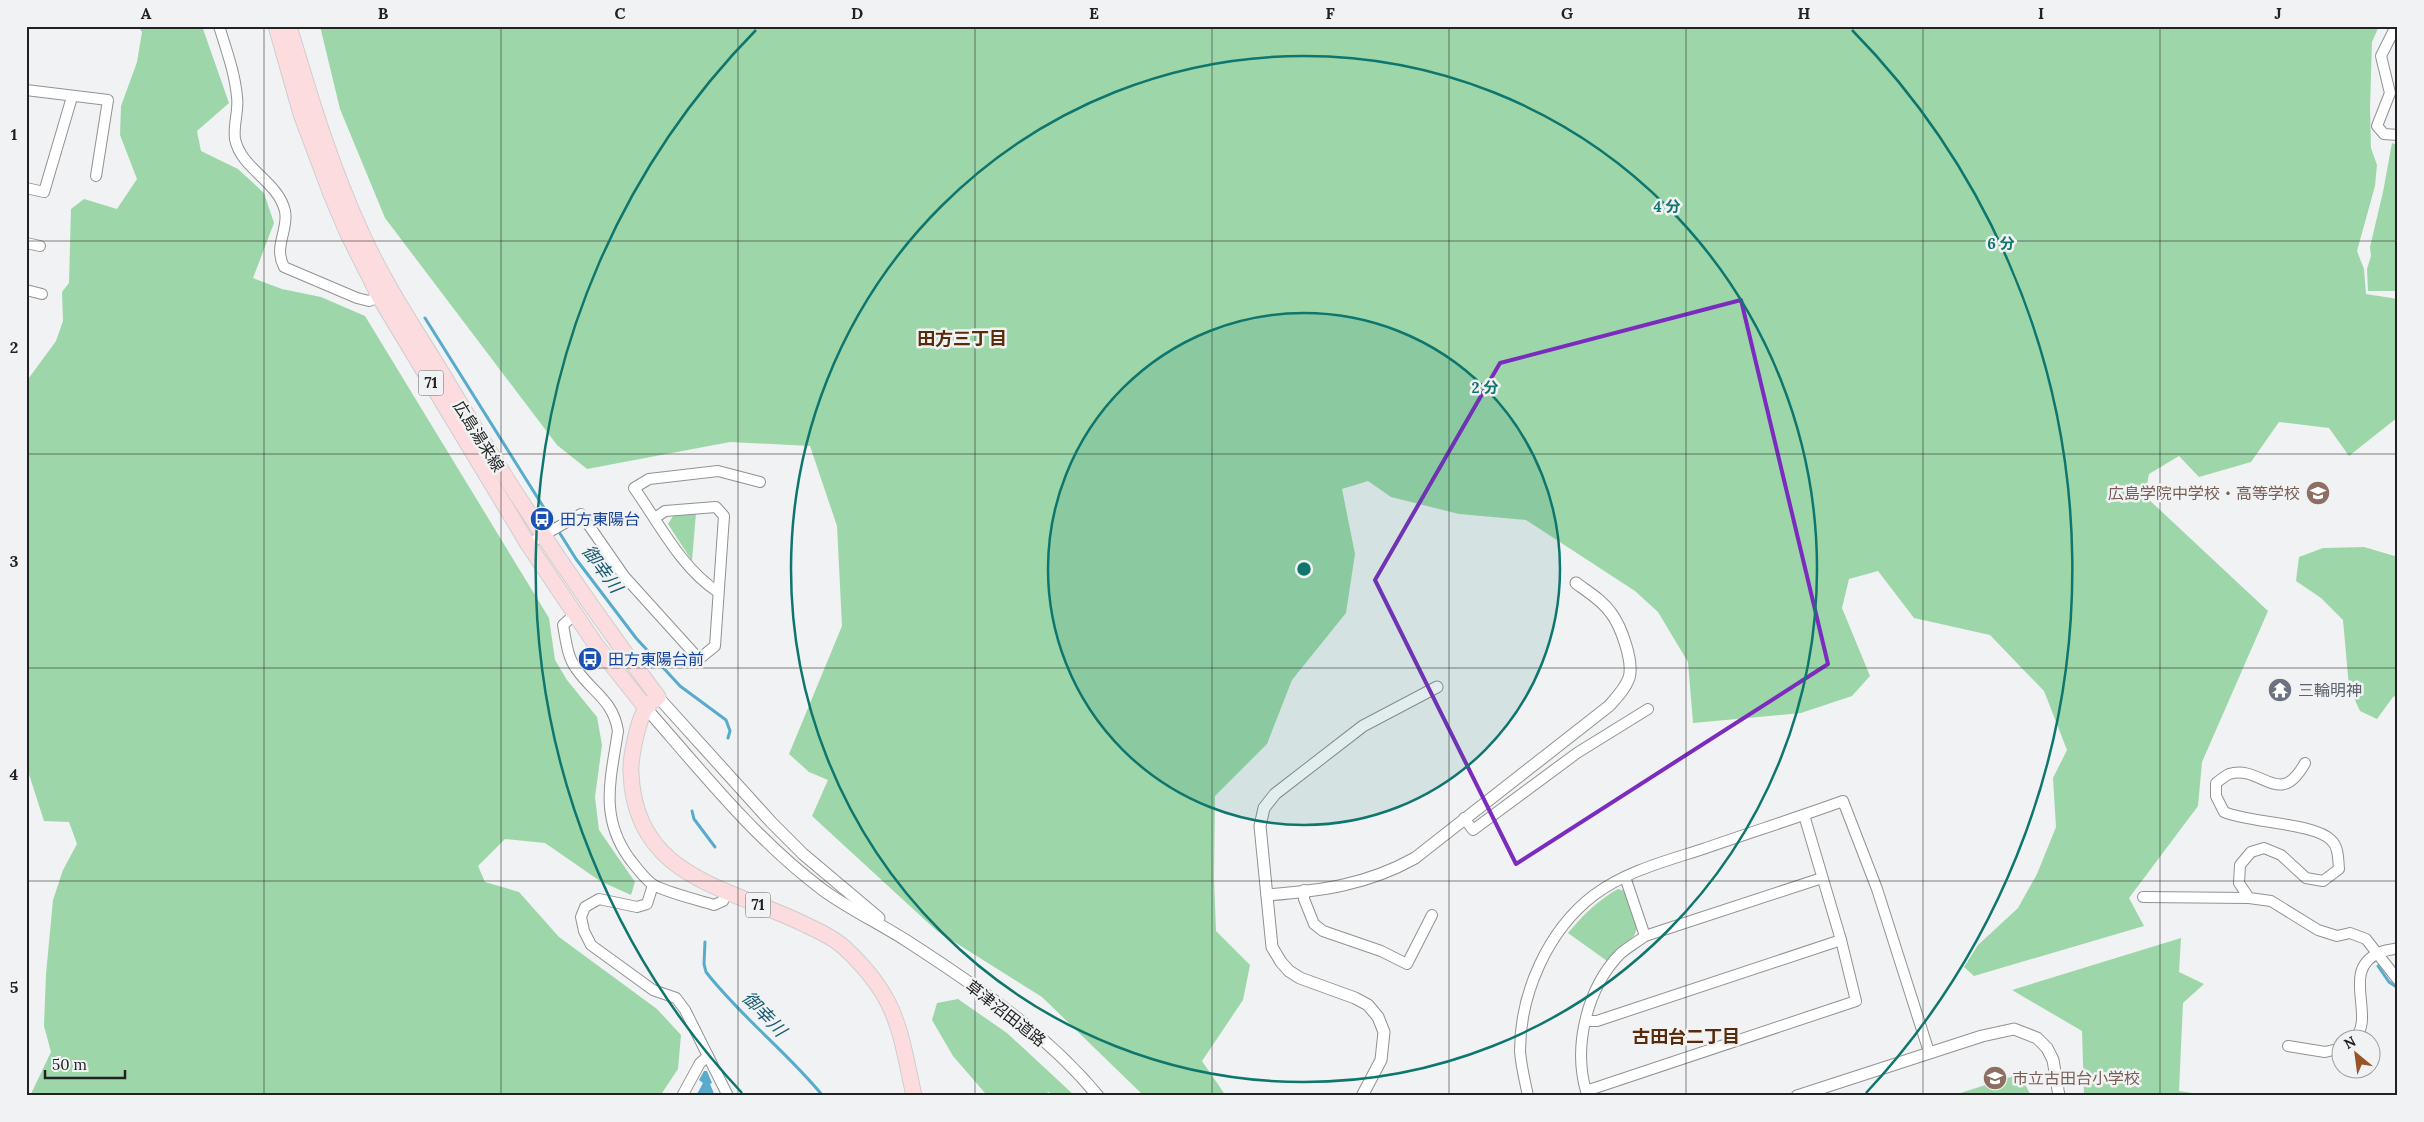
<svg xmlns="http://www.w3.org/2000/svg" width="2424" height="1122" viewBox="0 0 2424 1122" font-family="Lora,'Noto Sans JP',serif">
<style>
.green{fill:#9dd7a9}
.water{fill:#57abcc}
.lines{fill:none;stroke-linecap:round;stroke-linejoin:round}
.stream{stroke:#57abcc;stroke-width:3}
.minor-casing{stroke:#919293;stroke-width:12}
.tertiary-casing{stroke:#919293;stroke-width:13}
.primary-casing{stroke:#cecece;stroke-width:17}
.minor{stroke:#fff;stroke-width:10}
.tertiary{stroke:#fff;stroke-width:11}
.primary{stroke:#fddcdf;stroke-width:15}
.marked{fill:none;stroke:#7b2cbf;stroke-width:4;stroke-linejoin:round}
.grid{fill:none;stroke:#222;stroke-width:1;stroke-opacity:0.55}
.ring{fill:none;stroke:#0f766e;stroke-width:2.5}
.labels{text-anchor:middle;stroke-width:5;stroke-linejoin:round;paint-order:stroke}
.shield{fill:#f1f2f3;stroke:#606061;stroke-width:1}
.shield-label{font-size:15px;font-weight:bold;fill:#222}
.street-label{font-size:16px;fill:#222;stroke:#f1f2f3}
.education-label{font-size:16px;fill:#785e54;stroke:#f1f2f3;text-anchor:end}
.transit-label{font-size:16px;fill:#164399;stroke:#f1f2f3;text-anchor:start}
.worship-label{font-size:16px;fill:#5b616d;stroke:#f1f2f3;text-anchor:start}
.neighbourhood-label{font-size:18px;font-weight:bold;fill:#592b0a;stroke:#f1f2f3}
.water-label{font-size:18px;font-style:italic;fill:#165971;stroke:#f1f2f3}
.centre{fill:#0f766e;stroke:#f1f2f3;stroke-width:2.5}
.ring-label{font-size:15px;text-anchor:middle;font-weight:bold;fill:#0f766e;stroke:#f1f2f3;stroke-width:5;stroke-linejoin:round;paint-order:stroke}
.neatline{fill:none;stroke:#222;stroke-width:2}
.grid-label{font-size:16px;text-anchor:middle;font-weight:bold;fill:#222}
</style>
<rect width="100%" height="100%" fill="#f1f2f3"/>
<g class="green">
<path d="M138,26H202L229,103L197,131L201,151L238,169L264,193L274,223L253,278L282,289L321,297L365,316L549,618L555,660L567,680L597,717L602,745L595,797L599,830L635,882L631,895L600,881L545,843L505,839L478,866L485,882L519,892L559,937L657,1009L681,1035L678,1069L660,1096H30L51,1052L44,1026L46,974L53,900L63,870L77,844L69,822L44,821L26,765V382L56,341L63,321L62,292L69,283L71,209L84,199L117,209L137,179L120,135L121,106L137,62L142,32Z"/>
<path d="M320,26H2379L2372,42L2370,109L2371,148L2377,165L2375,186L2357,251L2364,269L2366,294L2398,299V417L2349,456L2329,428L2279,422L2251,462L2199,477L2179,456L2149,474L2145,496L2268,611L2202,762L2198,806L2129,898L2144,926L1974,976L1964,967L1978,945L2018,908L2037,874L2056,827L2053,778L2067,750L2044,691L1990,635L1914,618L1878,571L1849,579L1842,608L1870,676L1852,696L1801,713L1693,723L1688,662L1658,612L1635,591L1526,520L1459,514L1391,497L1368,481L1342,489L1355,554L1346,613L1292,680L1267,744L1215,796L1214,879L1216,931L1250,965L1243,1000L1202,1061L1226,1096H1144L1042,997L937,931L812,816L828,780L809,772L789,754L842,626L837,526L810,446L730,442L587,469L557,445L385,218L340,109Z"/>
<path d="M2392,143L2398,145L2397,291H2368L2367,269L2371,256L2370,247L2383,192Z"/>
<path d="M696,513L692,561L668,524L673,516Z"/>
<path d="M2364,547L2398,557V695L2393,697L2377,719L2360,711L2349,687L2343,620L2321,598L2296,581L2299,557L2323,548Z"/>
<path d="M1618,889L1625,891L1637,928L1634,936L1607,961L1568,933C1583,915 1597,901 1618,889Z"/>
<path d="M2181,938L2179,972L2204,984L2183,1003L2179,1091L2211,1096H2084L2082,1031L2012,990Z"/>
<path d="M958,999L1007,1033L1075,1096H1053L1049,1092L1039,1096H992L985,1093L953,1056L932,1020L937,1003Z"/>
<path d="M2020,1074L2031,1096H1951Z"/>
</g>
<path class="water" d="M704,1071H707L712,1083L710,1084L715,1096H696L703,1083L699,1080Z"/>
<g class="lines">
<g class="stream">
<path d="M425,318L576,559L636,638L680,686L726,720L730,731L728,738"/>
<path d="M692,811L694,819L715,847"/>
<path d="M705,942L704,964L706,972C741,1017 787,1052 823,1096"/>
<path d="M2378,966L2389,982L2398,988"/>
</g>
<g class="minor-casing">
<g id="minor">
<path d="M219,26C226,49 235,73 237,97C239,110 233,125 235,139C241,169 278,181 285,211C289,230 273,246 284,267L357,298L369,301L385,295"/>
<path d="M2396,26L2381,56L2390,93L2377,126L2384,134L2398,135"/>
<path d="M26,90L108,100L96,176"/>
<path d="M26,188L44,192L72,97"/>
<path d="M26,243L40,246"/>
<path d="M26,290L42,294"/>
<path d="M528,544L581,514L624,576L699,659L715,646L724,516L716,507L665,511L655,518"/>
<path d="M718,592C681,568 659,523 634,488L649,479L718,471L760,482"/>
<path d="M575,614L563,625C566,640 567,657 577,670C593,693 613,700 618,731C611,778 599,816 629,858C636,867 643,877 652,884C664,892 699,900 714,905L723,901L727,893"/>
<path d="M2305,763C2279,810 2262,764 2229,774C2225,776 2220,780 2216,783V796L2224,812C2250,823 2314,823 2331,840C2339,847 2338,860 2339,869L2323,881L2306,878L2281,855L2264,848L2251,852L2240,865L2239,883L2249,898L2271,901L2318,930L2337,936L2350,933L2366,939L2398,980"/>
<path d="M1804,815L1841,940L1856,1001L1586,1091C1573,1046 1587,988 1620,954C1628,947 1637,942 1645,936L1822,878"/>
<path d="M1464,818L1473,830L1577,753L1648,709"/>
<path d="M1625,877L1645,936"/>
<path d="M653,885L647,904L637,907L599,899L585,907L581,917L584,931L591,945L653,990L676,998L685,1010L728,1096"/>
<path d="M1304,890V899L1314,924L1323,931L1381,951L1407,964L1432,915"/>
<path d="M2143,897L2249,898"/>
<path d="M1586,1021H1597L1841,940"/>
<path d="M2353,1040C2378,1019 2339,970 2379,953C2384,950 2392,950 2398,948"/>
<path d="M2288,1046L2325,1052L2342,1048"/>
<path d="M682,1096L700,1063L708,1056"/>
<path d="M1528,1096C1525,1081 1521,1066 1520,1051C1520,993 1548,930 1594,895C1626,871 1666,861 1703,849C1749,833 1796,818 1843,801L1877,889L1929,1052"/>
</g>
</g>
<g class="tertiary-casing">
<g id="tertiary">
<path d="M658,697L771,822L803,854L879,918"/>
<path d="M646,708C702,772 755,839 823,890C849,909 879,923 907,941C975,985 1046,1033 1098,1096"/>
<path d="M1267,895C1320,891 1367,885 1415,858L1609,706C1617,697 1625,689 1629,678C1634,662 1621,626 1611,613C1602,600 1588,592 1576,583"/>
<path d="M1362,1096L1381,1060L1384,1032L1378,1017L1368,1005L1355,998L1300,978L1289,971L1281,962L1272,947L1260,826L1264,808L1275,794L1363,726L1437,687"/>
<path d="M1797,1096L1982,1036L2014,1029L2037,1038L2047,1048L2053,1060L2059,1096"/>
</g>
</g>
<g class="primary-casing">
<g id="primary">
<path d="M276,26L301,114L331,194L347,232L380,298L528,544L596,645L646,708"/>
<path d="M289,26C310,97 331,167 362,234C384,283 415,329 443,375C509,487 580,594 658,697C654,700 650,703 647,707C638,718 630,759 631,773C635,879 730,887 806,925C821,932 836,939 848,951C898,999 900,1031 914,1096"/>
</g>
</g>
<use href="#minor" class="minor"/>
<use href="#tertiary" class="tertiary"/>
<use href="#primary" class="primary"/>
</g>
<path class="marked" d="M1741,300L1828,664L1516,864L1375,580L1500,363Z"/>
<path class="grid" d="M264,26V1096M501,26V1096M738,26V1096M975,26V1096M1212,26V1096M1449,26V1096M1686,26V1096M1923,26V1096M2160,26V1096M26,241H2398M26,454H2398M26,668H2398M26,881H2398"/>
<circle cx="1304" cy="569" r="256" fill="#0f766e" fill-opacity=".12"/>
<g class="ring">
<circle cx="1304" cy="569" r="256"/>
<circle cx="1304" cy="569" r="513"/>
<path d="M742 1093A769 769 0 0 1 756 30M1852 30A769 769 0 0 1 1866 1093"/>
</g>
<defs>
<g id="school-disc" transform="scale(1.25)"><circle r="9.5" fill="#8d6e63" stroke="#f1f2f3"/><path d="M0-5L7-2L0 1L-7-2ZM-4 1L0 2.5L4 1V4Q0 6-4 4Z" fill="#fff"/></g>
<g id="bus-disc" transform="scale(1.25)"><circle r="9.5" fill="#1a4fb4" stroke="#f1f2f3"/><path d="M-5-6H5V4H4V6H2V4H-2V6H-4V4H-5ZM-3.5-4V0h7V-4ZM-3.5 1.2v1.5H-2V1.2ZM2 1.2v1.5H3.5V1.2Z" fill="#fff"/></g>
<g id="temple-disc" transform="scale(1.25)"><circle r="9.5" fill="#6b7280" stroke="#f1f2f3"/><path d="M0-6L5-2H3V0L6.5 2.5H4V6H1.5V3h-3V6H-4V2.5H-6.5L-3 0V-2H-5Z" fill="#fff"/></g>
</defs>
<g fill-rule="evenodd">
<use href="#school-disc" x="2318" y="493"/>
<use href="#bus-disc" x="542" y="519"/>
<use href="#bus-disc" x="590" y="659"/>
<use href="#temple-disc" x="2280" y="690"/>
<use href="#school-disc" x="1995" y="1078"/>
</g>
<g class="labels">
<g class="shield">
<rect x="418.5" y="370.5" width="25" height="25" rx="4"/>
<rect x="745.5" y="892.5" width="25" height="25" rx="4"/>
</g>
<g class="shield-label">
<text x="431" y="388">71</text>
<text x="758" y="910">71</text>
</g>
<g class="street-label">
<text transform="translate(479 436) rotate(58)" y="6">広島湯来線</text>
<text transform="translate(1006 1013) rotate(38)" y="6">草津沼田道路</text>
</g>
<g class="education-label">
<text x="2300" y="499">広島学院中学校・高等学校</text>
<text x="2012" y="1084" text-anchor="start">市立古田台小学校</text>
</g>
<g class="transit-label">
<text x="560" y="525">田方東陽台</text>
<text x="608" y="665">田方東陽台前</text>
</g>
<g class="worship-label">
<text x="2298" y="696">三輪明神</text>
</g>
<g class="neighbourhood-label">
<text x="962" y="345">田方三丁目</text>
<text x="1686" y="1043">古田台二丁目</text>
</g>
<g class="water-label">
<text transform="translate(602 569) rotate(54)" y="6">御幸川</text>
<text transform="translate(764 1014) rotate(46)" y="6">御幸川</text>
</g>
</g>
<circle cx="1304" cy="569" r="8" class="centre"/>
<g class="ring-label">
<text x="1667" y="212">4 分</text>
<text x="2001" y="249">6 分</text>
<text x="1485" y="393">2 分</text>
</g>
<rect width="2424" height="1122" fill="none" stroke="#f1f2f3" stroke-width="55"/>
<g transform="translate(2356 1054) rotate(331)"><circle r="24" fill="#f1f2f3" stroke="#9e9f9f"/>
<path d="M0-4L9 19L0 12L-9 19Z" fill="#985426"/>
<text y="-8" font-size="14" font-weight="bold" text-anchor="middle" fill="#222222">N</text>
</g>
<path d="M45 1070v8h80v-8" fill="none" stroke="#222222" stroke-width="2.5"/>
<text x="52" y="1070" font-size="15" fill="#222222" stroke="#f1f2f3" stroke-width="4" paint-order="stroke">50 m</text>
<rect x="28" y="28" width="2368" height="1066" class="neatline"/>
<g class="grid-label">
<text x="146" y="19">A</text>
<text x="383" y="19">B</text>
<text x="620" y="19">C</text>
<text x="857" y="19">D</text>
<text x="1094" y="19">E</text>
<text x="1330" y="19">F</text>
<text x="1567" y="19">G</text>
<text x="1804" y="19">H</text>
<text x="2041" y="19">I</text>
<text x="2278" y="19">J</text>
<text x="14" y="140">1</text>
<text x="14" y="353">2</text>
<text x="14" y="567">3</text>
<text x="14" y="780">4</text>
<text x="14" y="993">5</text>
</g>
</svg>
